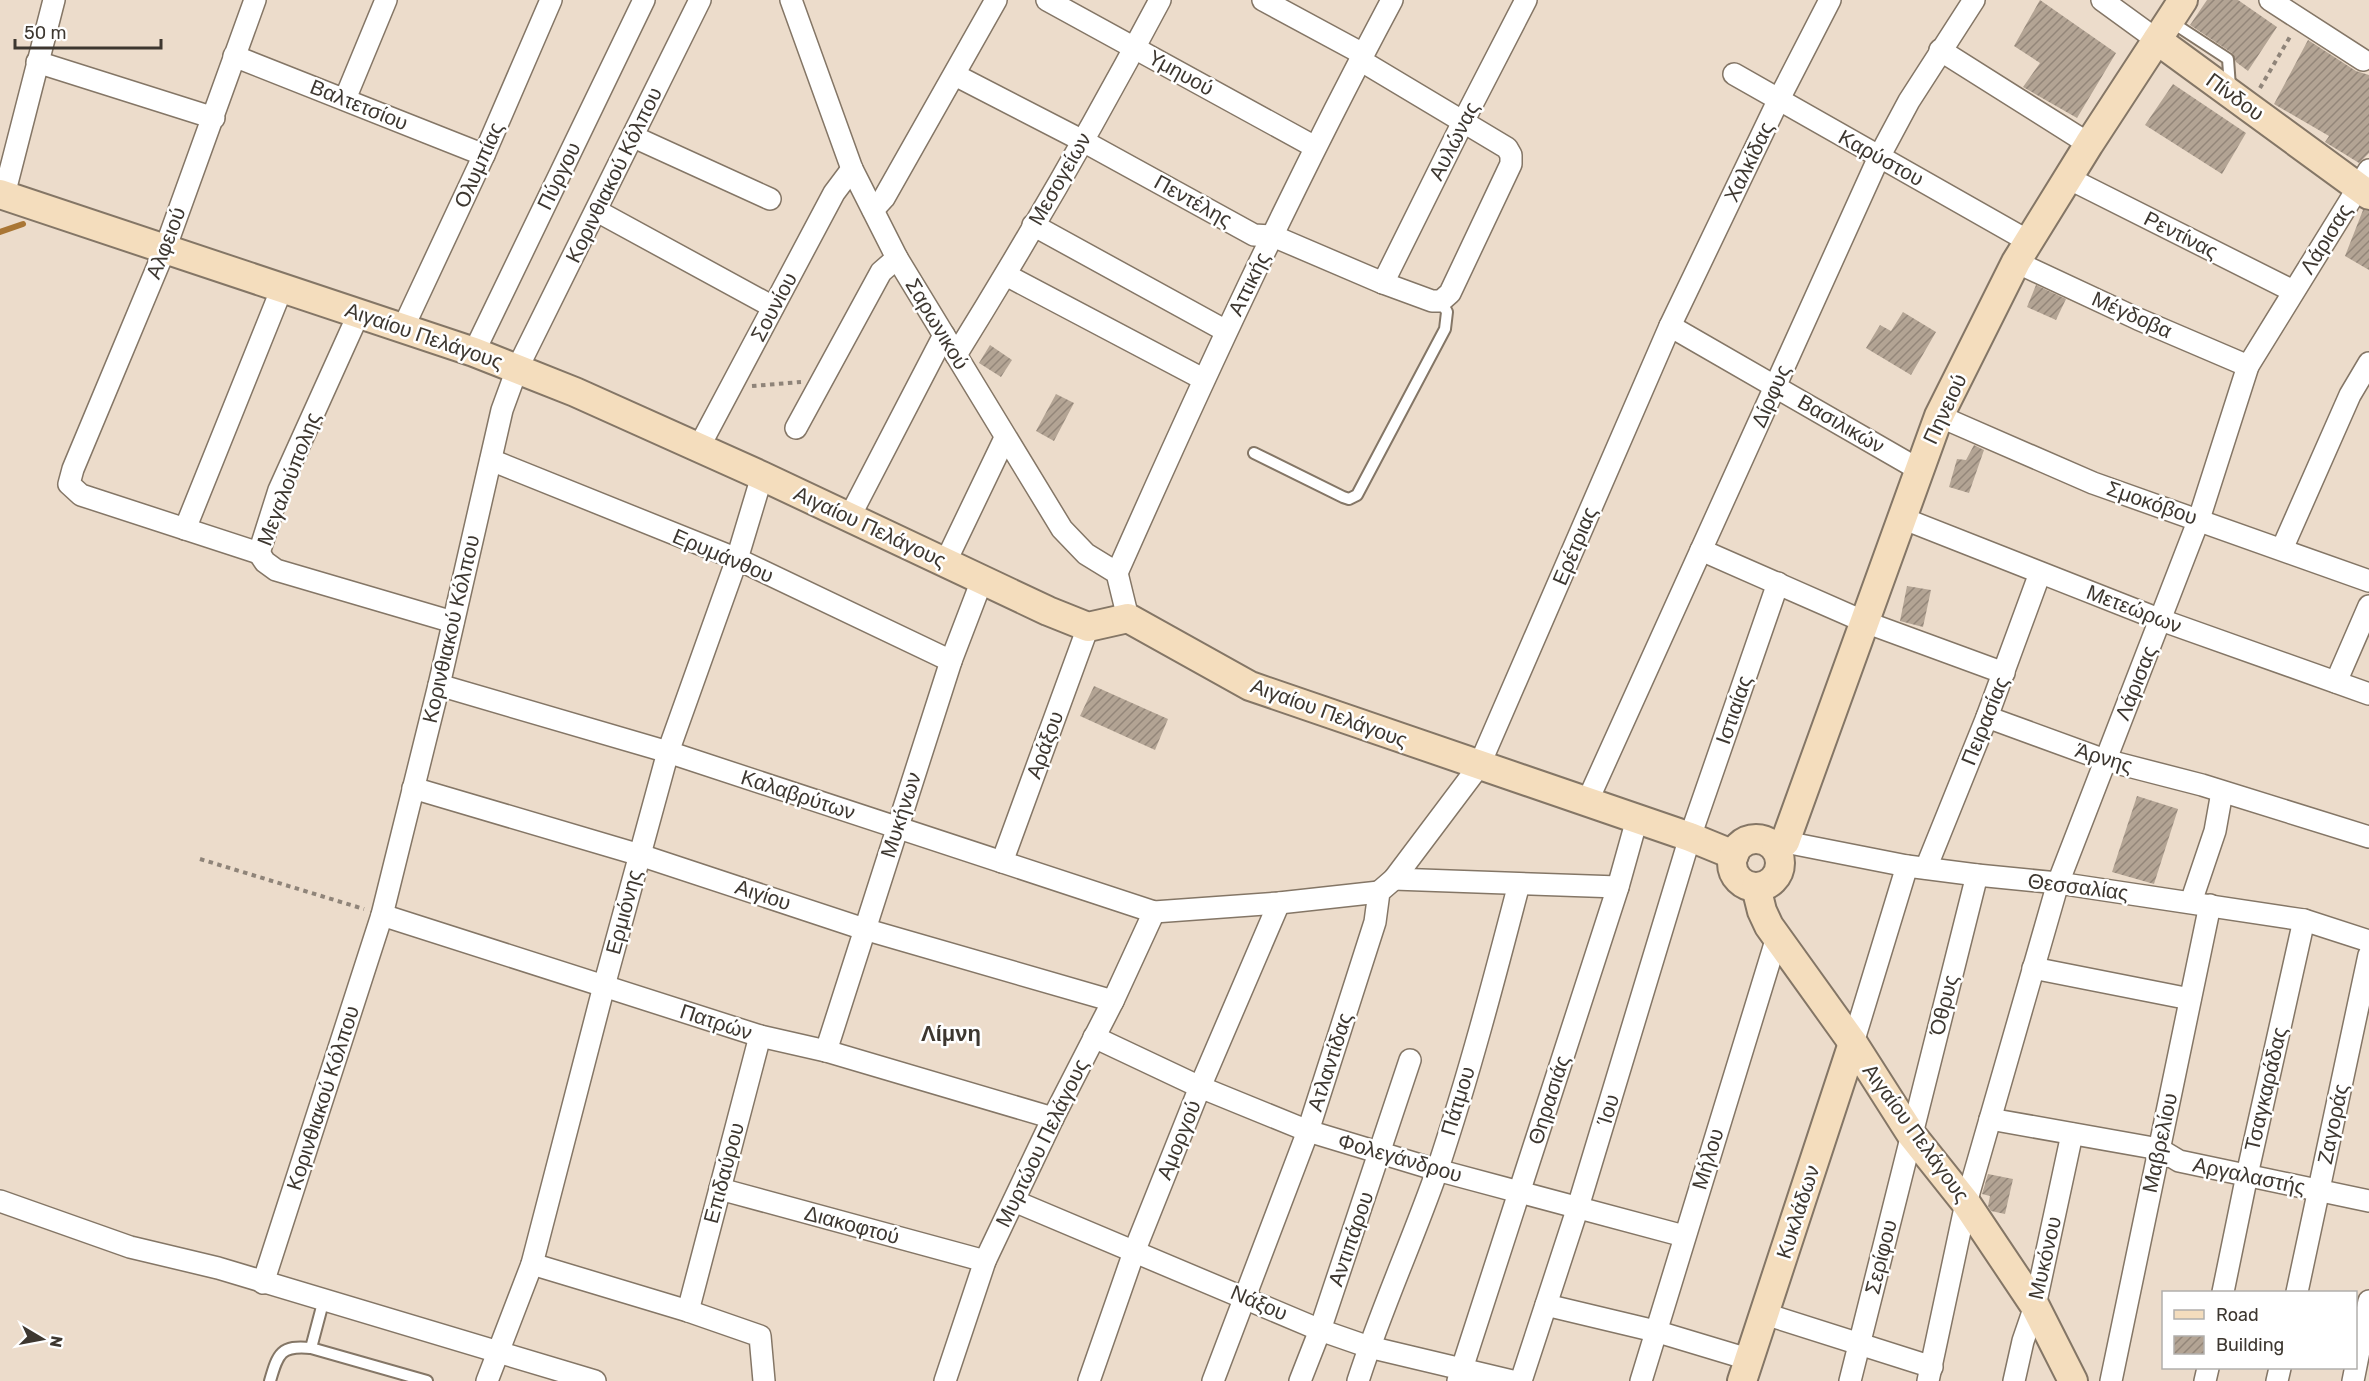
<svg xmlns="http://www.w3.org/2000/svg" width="2369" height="1381" viewBox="0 0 2369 1381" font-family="Rubik,sans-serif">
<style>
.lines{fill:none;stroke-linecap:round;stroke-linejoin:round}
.stream{stroke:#a97635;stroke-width:6}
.building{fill:url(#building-hatch)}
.lane-casing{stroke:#847666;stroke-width:14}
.street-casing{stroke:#847666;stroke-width:24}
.secondary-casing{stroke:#847666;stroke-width:32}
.path{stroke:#8f8479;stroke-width:4;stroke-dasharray:4.5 4.5;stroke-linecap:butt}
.lane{stroke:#fff;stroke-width:10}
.street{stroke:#fff;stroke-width:21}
.secondary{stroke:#f4ddbd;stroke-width:28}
.labels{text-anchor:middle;stroke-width:5;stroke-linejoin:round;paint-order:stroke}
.street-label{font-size:21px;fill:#3d3730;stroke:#fff}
.neighbourhood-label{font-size:22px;font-weight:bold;fill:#3d3730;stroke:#fff}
</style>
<defs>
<pattern id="building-hatch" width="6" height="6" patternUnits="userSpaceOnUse" patternTransform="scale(1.5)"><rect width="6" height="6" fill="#b3a494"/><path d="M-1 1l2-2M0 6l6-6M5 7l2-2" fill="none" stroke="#938679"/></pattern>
</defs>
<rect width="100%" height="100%" fill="#ecdccb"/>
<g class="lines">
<path class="stream" d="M0,232L23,224"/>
</g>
<g class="building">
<path d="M2040,0L2116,53L2077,118L2023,87L2040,63L2014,46Z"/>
<path d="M2207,0H2238L2277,27L2248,71L2236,62L2232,53L2190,25Z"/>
<path d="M2308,40L2356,71L2369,75V153L2359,163L2325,142L2329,136L2274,104Z"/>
<path d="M2173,84L2246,133L2222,174L2145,125Z"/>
<path d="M2363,210L2369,211V270L2345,256Z"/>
<path d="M2036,285L2066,299L2056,320L2027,307Z"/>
<path d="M1903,312L1936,332L1911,375L1866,348L1880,325L1891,331Z"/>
<path d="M990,345L1012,360L1001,377L979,363Z"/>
<path d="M1056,394L1074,403L1054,441L1036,431Z"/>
<path d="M1974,445L1984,450L1969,493L1949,487L1957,459L1966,460Z"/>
<path d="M1907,586L1931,590L1923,627L1900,621Z"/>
<path d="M1094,686L1168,719L1155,750L1080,716Z"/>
<path d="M2137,796L2178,809L2154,884L2112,872Z"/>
<path d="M1988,1174L2013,1179L2005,1214L1991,1211L1988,1206L1990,1196L1982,1194Z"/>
</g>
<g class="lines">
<g class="lane-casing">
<g id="lane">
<path d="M2170,21L2228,59L2230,87"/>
<path d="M1254,453L1343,497L1349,499L1357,495L1445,329L1447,312L1441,301"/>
<path d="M311,1348L324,1299"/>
<path d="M270,1381C278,1353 281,1345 311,1348L427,1381"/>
</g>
</g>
<g class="street-casing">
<g id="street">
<path d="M255,0L165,249L73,469L69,484L81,495L259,553"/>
<path d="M791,0L852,169L897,258L1062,529L1086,554L1117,573L1128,618"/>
<path d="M1047,0L1315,147"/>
<path d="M1263,0L1363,54"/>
<path d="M2102,0L2157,40"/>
<path d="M2270,0L2363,60"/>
<path d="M1940,50L2089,144"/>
<path d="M234,56L484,155"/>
<path d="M37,62L214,118"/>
<path d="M1734,74L2030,242"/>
<path d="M955,75L1083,141L1254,235L1273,236L1383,283L1432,301H1441L1450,293L1511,164V155L1507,148L1360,60"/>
<path d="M345,99L386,0"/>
<path d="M634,137L770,199"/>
<path d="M2068,178L2293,291"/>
<path d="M4,195L54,0"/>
<path d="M873,210L884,198L996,0"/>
<path d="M597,211L773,307"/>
<path d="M1033,225L1226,331"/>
<path d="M2016,262L2138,319L2248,366"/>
<path d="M1006,275L1203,379"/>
<path d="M1383,283L1463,122L1526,0"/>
<path d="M1670,326L1918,469"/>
<path d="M403,328L484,155L551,0"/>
<path d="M474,352L644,0"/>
<path d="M956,355C1028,239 1096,121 1160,0"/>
<path d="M1939,416L2093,483L2369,581"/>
<path d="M796,428L881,272L897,258"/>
<path d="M699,447L834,193L852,169"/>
<path d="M491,460L737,559L951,661"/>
<path d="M849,518L944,335"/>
<path d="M1902,518L2161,620L2369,694"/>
<path d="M185,529L282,288"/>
<path d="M2282,549L2350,395L2369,363"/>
<path d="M1701,550L1865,622L2004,673"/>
<path d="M259,553L279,490L359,313"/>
<path d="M259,553L265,562L276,570L453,622"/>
<path d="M945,563L1005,438"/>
<path d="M1117,573C1203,379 1292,187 1392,0"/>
<path d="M2336,682L2369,606"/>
<path d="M439,685L668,752L1154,912L1279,903L1379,892"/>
<path d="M1987,717L2105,760L2202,785L2369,837"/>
<path d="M413,788L640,855L864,929L1113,1001"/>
<path d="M1587,802L1879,157L1909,101L1974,0"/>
<path d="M1785,842L1907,866L1977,875L2058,883L2304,920L2369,941"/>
<path d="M1002,862L1088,627"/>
<path d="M1926,868L1987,717L2040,573"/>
<path d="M1394,879L1618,887"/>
<path d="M2191,902L2215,831L2222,792"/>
<path d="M382,915L760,1036L826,1051L1053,1118"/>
<path d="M2033,968L2190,999"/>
<path d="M1094,1037L1200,1087L1308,1131L1437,1170L1684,1236"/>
<path d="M1853,1043L1907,866"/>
<path d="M826,1051L951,661L982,580"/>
<path d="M1990,1119L2159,1149L2179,1161L2369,1201"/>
<path d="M720,1189L985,1261"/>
<path d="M0,1201L130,1247L218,1268L595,1381"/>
<path d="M1014,1201L1320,1330L1369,1347L1512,1381"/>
<path d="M532,1264L688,1311L760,1336L764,1381"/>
<path d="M263,1283L382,915L439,685L502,410L517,369L700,0"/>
<path d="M2223,1292L2247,1175L2304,920"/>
<path d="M2297,1292L2369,955"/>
<path d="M1546,1305L1655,1331L1748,1359"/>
<path d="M688,1311L760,1036"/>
<path d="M1765,1314L1932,1367"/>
<path d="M487,1381L532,1264L604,986L668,752L737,559L762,476"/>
<path d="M945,1381L985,1261L1053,1118L1113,1001L1154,912"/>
<path d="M1089,1381L1134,1252L1200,1087L1279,903"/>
<path d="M1213,1381L1308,1131L1375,922L1379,892L1394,879L1479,766L1670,326L1778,101L1830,0"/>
<path d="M1300,1381L1320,1330L1410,1060"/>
<path d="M1358,1381C1381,1309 1413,1240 1438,1168C1469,1075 1494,980 1519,884"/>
<path d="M1458,1381L1618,887L1637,819"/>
<path d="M1521,1381L1578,1207L1690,837L1778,583"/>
<path d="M1641,1381L1777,937"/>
<path d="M1850,1381L1977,875"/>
<path d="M1928,1381L1966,1203L2058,883L2199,519L2248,366L2369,170"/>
<path d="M2014,1381L2023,1341L2035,1306L2072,1134"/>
<path d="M2111,1381L2210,905"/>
<path d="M2205,1381L2208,1368"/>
<path d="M2277,1381L2280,1368"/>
<path d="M2353,1381L2369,1301"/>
</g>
</g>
<g class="secondary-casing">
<g id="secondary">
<path d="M2157,40L2369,195"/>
<path d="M0,194L474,352L517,369L575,392L762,476L1048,611L1088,627L1128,618L1250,686L1690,837L1734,855"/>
<circle cx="1756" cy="863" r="24"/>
<path d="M1776,849L1785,842L1939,416L2016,262L2089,144L2183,0"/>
<path d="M1756,887L1762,911L1769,926L1853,1043L1911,1134L1966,1203L2035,1306L2073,1381"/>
<path d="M1742,1381L1853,1043"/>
</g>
</g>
<g class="path">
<path d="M2260,88L2291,35"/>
<path d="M752,386L801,382"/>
<path d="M200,859L364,909"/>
</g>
<use href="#lane" class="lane"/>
<use href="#street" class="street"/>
<use href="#secondary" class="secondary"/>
</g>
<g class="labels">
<g class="street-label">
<text transform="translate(1181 73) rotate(29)" y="7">Υμηυού</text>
<text transform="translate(2235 97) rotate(36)" y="7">Πίνδου</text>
<text transform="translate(359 105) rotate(22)" y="7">Βαλτετσίου</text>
<text transform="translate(1454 141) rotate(-63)" y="7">Αυλώνας</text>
<text transform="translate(1881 158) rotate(29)" y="7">Καρύστου</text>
<text transform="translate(1749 162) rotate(-64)" y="7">Χαλκίδας</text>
<text transform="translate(479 165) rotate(-66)" y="7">Ολυμπίας</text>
<text transform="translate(614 175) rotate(-64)" y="7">Κορινθιακού Κόλπου</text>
<text transform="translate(559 176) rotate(-64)" y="7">Πύργου</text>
<text transform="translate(1060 179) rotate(-60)" y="7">Μεσογείων</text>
<text transform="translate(1193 201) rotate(29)" y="7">Πεντέλης</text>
<text transform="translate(2181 235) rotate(27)" y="7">Ρεντίνας</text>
<text transform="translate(2326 239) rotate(-58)" y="7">Λάρισας</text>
<text transform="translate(166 243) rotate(-69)" y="7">Αλφειού</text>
<text transform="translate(1249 284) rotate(-64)" y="7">Αττικής</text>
<text transform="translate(774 307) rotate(-62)" y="7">Σουνίου</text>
<text transform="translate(2132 315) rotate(24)" y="7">Μέγδοβα</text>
<text transform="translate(937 324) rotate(59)" y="7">Σαρωνικού</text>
<text transform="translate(424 336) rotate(19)" y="7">Αιγαίου Πελάγους</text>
<text transform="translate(1771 396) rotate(-66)" y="7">Δίρφυς</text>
<text transform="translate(1945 409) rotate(-65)" y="7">Πηνειού</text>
<text transform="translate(1841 424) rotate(30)" y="7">Βασιλικών</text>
<text transform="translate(289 479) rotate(-69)" y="7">Μεγαλούπολης</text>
<text transform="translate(2152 503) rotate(19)" y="7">Σμοκόβου</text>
<text transform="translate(870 527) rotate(25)" y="7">Αιγαίου Πελάγους</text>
<text transform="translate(1575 546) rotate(-67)" y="7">Ερέτριας</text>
<text transform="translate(723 556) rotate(23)" y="7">Ερυμάνθου</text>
<text transform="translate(2134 609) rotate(21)" y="7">Μετεώρων</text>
<text transform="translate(451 629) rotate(-77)" y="7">Κορινθιακού Κόλπου</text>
<text transform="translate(2136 683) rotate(-68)" y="7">Λάρισας</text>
<text transform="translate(1734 710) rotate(-71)" y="7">Ιστιαίας</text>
<text transform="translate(1329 713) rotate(20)" y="7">Αιγαίου Πελάγους</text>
<text transform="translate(1985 721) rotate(-68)" y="7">Πειρασίας</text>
<text transform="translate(1045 745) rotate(-70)" y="7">Αράξου</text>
<text transform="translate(2104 758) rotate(17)" y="7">Άρνης</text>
<text transform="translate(798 795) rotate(18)" y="7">Καλαβρύτων</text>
<text transform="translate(901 815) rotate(-72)" y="7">Μυκήνων</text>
<text transform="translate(2078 887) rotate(7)" y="7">Θεσσαλίας</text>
<text transform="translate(763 895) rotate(18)" y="7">Αιγίου</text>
<text transform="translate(624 912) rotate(-75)" y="7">Ερμιόνης</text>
<text transform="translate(1944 1005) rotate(-76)" y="7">Όθρυς</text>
<text transform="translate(716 1022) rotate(18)" y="7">Πατρών</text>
<text transform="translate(1330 1062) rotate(-72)" y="7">Ατλαντίδας</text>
<text transform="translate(2266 1089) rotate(-77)" y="7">Τσαγκαράδας</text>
<text transform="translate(323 1098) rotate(-72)" y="7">Κορινθιακού Κόλπου</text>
<text transform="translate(1549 1100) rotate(-72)" y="7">Θηρασιάς</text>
<text transform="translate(1458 1101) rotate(-73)" y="7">Πάτμου</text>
<text transform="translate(1608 1110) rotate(-73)" y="7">Ίου</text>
<text transform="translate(2333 1124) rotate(-78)" y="7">Ζαγοράς</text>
<text transform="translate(1916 1133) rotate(54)" y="7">Αιγαίου Πελάγους</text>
<text transform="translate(1179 1140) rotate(-68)" y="7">Αμοργού</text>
<text transform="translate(1042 1143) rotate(-64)" y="7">Μυρτώου Πελάγους</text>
<text transform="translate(2160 1143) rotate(-78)" y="7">Μαβρελίου</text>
<text transform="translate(1400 1158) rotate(16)" y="7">Φολεγάνδρου</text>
<text transform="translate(1708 1159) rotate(-73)" y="7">Μήλου</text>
<text transform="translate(724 1173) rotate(-75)" y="7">Επιδαύρου</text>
<text transform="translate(2249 1176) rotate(12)" y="7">Αργαλαστής</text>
<text transform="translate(1798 1212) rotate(-72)" y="7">Κυκλάδων</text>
<text transform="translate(852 1225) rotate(15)" y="7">Διακοφτού</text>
<text transform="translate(1351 1239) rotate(-71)" y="7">Αντιπάρου</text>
<text transform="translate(1881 1257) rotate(-76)" y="7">Σερίφου</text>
<text transform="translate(2045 1258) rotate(-77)" y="7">Μυκόνου</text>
<text transform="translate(1259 1303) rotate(23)" y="7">Νάξου</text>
</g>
<g class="neighbourhood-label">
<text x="951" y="1041">Λίμνη</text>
</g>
</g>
<rect x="2162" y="1291" width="195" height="78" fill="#ffffff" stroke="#b1afac" stroke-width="1.5"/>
<rect x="2174" y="1310" width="30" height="9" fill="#f4ddbd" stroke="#b1afac" stroke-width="1.5"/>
<text x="2216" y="1321" font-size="18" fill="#3d3730">Road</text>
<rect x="2174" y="1336" width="30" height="18" fill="url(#building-hatch)" stroke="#b1afac" stroke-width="1.5"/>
<text x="2216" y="1351" font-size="18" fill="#3d3730">Building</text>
<g transform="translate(42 1339) rotate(100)" stroke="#ffffff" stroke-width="4.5" paint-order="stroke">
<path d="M0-4.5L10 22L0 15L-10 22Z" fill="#3d3730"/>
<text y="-9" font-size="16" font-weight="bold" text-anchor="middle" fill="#3d3730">N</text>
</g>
<path d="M15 39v9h146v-9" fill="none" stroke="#3d3730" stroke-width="3"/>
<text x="24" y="39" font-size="18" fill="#3d3730" stroke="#ffffff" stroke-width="4.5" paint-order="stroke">50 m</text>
</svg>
